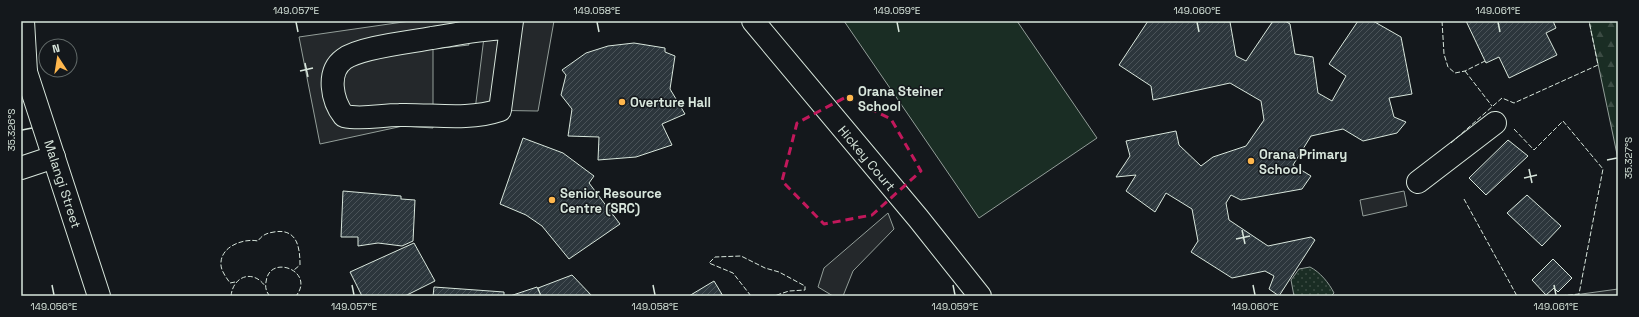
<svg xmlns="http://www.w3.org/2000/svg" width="1639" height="317" viewBox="0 0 1639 317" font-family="'Space Grotesk',sans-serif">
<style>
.grass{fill:#1a2d24;stroke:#939e99}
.forest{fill:url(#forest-firs);stroke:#939e99}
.park{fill:url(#park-dots);stroke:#939e99}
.parking{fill:#24282b;stroke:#939e99}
.building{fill:url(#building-hatch);stroke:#d8e6dc}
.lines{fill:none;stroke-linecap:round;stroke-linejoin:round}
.minor-casing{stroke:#d8e6dc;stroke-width:24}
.minor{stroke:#14181c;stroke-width:22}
.fence{stroke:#d8e6dc;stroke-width:1;stroke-dasharray:5 2;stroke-linecap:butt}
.marked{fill:none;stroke:#c2185b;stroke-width:3;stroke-dasharray:8 5;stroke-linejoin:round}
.ticks{fill:none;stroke:#d8e6dc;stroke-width:1.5}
.poi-dot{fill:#ffb74d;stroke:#14181c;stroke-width:1.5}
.labels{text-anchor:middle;stroke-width:3;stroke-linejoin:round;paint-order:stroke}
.poi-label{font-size:13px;font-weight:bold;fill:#d8e6dc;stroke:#14181c;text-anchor:start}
.street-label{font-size:13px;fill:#d8e6dc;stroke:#14181c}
.neatline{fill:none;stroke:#d8e6dc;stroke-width:1.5}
.ticks-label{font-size:10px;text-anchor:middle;fill:#d8e6dc}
</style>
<defs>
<pattern id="forest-firs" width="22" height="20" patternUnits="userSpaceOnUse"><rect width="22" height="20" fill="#1a2d24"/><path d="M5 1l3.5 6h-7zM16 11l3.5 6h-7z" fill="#3b4b43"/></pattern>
<pattern id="park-dots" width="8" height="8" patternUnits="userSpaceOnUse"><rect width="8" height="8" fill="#1a2d24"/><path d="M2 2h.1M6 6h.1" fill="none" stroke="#3b4b43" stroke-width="1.8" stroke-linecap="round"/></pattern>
<pattern id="building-hatch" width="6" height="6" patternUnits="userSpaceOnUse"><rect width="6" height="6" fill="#2c363c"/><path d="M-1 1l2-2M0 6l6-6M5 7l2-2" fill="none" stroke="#4a5358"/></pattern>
</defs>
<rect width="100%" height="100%" fill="#14181c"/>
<path class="grass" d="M844,21H1017L1097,138L979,218Z"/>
<path class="forest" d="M1589,21H1618V159Z"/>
<path class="park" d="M1310,267C1320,272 1329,283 1334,293L1331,296H1294L1291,280L1299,269Z"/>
<g class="parking">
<path d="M410,21H463L469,45L433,49V128L403,126L320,144L299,37Z"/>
<path d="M486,21H554L538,111L475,110Z"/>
<path d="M1404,191L1407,206L1363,216L1360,200Z"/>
<path d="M888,213L894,229L853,271L843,296H833L818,287L824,268Z"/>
<path d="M1618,289V296H1567Z"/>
</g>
<g class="building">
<path d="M1148,21L1230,22L1236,56L1246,61L1273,21H1285L1290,24L1295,54L1313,57L1318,93L1332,101L1346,76L1329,64L1358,21H1373L1401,37L1412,94L1389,98L1394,117L1406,122L1397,133L1363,141L1343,129L1311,136L1293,165L1311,176L1302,189L1241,200L1231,195L1226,203L1229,220L1268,246L1311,237L1315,240L1279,296L1269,289L1274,276L1265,271L1232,278L1191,252L1198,241L1192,209L1166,193L1155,212L1126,191L1136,175L1116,177L1130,156L1126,141L1176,131L1179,145L1201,166L1213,157L1246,146L1264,120L1261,101L1230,83L1153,100L1151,86L1119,65Z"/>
<path d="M1466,21H1553L1556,28L1546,33L1557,55L1509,78L1499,57L1486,63Z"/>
<path d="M634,43L665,48V52L675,56L670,89L685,114L662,124L672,145L636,157L598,160L599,137L568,136L572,109L561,95L566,75L562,70L586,53L608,46Z"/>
<path d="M523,138L563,153L594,176L589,183L620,224L569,259L542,226L526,215L500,204Z"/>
<path d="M1508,140L1528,156L1486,195L1469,178Z"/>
<path d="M343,191L401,196V199L415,200L413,241L402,246L378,243L358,246V237H341Z"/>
<path d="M1527,195L1561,226L1542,246L1507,213Z"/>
<path d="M414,243L435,281L405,296H362L350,272Z"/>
<path d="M1553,259L1572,278L1558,292L1554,288L1546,295L1532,280Z"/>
<path d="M572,275L592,296H541L538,288Z"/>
<path d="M714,281L723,296H689Z"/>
<path d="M434,287L504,292V296H433Z"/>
<path d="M537,287L541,296H510Z"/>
</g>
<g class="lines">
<g class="minor-casing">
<g id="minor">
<path d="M23,21L26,72"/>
<path d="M753,21L918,218L980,296"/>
<path d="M511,28C484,28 459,34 432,38C412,42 360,47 344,59C326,72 332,101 344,116C362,120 381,115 399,115C433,114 467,121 500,110L511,28L512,21"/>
<path d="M21,64L26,72L99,296"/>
<path d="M21,168L54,157"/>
<path d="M1418,182L1495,123"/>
</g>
</g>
<use href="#minor" class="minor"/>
<g class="fence">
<path d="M1442,21L1444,54L1448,67L1455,73L1465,71L1485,61"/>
<path d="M1465,71L1492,106"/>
<path d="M1514,129L1534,150L1563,121L1603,169L1579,294L1560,296"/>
<path d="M1451,143L1502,98L1514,103L1598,65L1589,21"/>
<path d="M1464,199L1517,296"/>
<path d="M235,282L230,283C226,277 220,270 221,262C222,246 244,238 258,241C262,235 267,233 274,232C297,228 300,247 300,265L294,270"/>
<path d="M231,296C233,276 253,269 265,286"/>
<path d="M270,296C266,292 265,287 266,282C269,253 316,271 296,296"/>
<path d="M751,296L733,273L709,263L715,257L741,256L765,268L779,272L805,286V290L789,291L774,296"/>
</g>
</g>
<path class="marked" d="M846,97L891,119L921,171L872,215L824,224L782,181L797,123Z"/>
<path class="ticks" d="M296,22L298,32M597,22L599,32M897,22L899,32M1197,22L1199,32M1498,22L1500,32M305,63L308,77M300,71L313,68M22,130L32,128M1607,160L1617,158M1529,169L1532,183M1524,178L1537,175M1242,230L1245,244M1236,239L1250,236M52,285L54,295M352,285L354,295M653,285L655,295M953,285L955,295M1253,285L1255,295M1554,285L1556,295"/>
<g class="poi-dot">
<circle cx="850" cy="98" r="4"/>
<circle cx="622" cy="102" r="4"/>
<circle cx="1251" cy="161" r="4"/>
<circle cx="552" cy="200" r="4"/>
</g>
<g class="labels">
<g class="poi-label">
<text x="858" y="96">Orana Steiner<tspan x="858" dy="15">School</tspan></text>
<text x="630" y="107">Overture Hall</text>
<text x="1259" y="159">Orana Primary<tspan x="1259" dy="15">School</tspan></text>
<text x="560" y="198">Senior Resource<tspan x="560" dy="15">Centre (SRC)</tspan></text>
</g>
<g class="street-label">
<text transform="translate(867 158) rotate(50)" y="5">Hickey Court</text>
<text transform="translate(63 184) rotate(72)" y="5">Malangi Street</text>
</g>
</g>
<rect width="1639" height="317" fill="none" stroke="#14181c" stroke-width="44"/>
<g transform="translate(58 58) rotate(348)"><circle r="19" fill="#14181c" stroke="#626a69"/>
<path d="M0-3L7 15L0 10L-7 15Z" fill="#ffb74d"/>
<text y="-6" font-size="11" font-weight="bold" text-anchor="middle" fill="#d8e6dc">N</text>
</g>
<rect x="22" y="22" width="1595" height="273" class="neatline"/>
<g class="ticks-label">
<text x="296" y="14">149.057°E</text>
<text x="597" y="14">149.058°E</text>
<text x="897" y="14">149.059°E</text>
<text x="1197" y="14">149.060°E</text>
<text x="1498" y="14">149.061°E</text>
<text transform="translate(11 130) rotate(-90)" y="4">35.326°S</text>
<text transform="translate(1628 158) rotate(-90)" y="4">35.327°S</text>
<text x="54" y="310">149.056°E</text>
<text x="354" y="310">149.057°E</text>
<text x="655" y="310">149.058°E</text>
<text x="955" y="310">149.059°E</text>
<text x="1255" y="310">149.060°E</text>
<text x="1556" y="310">149.061°E</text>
</g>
</svg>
